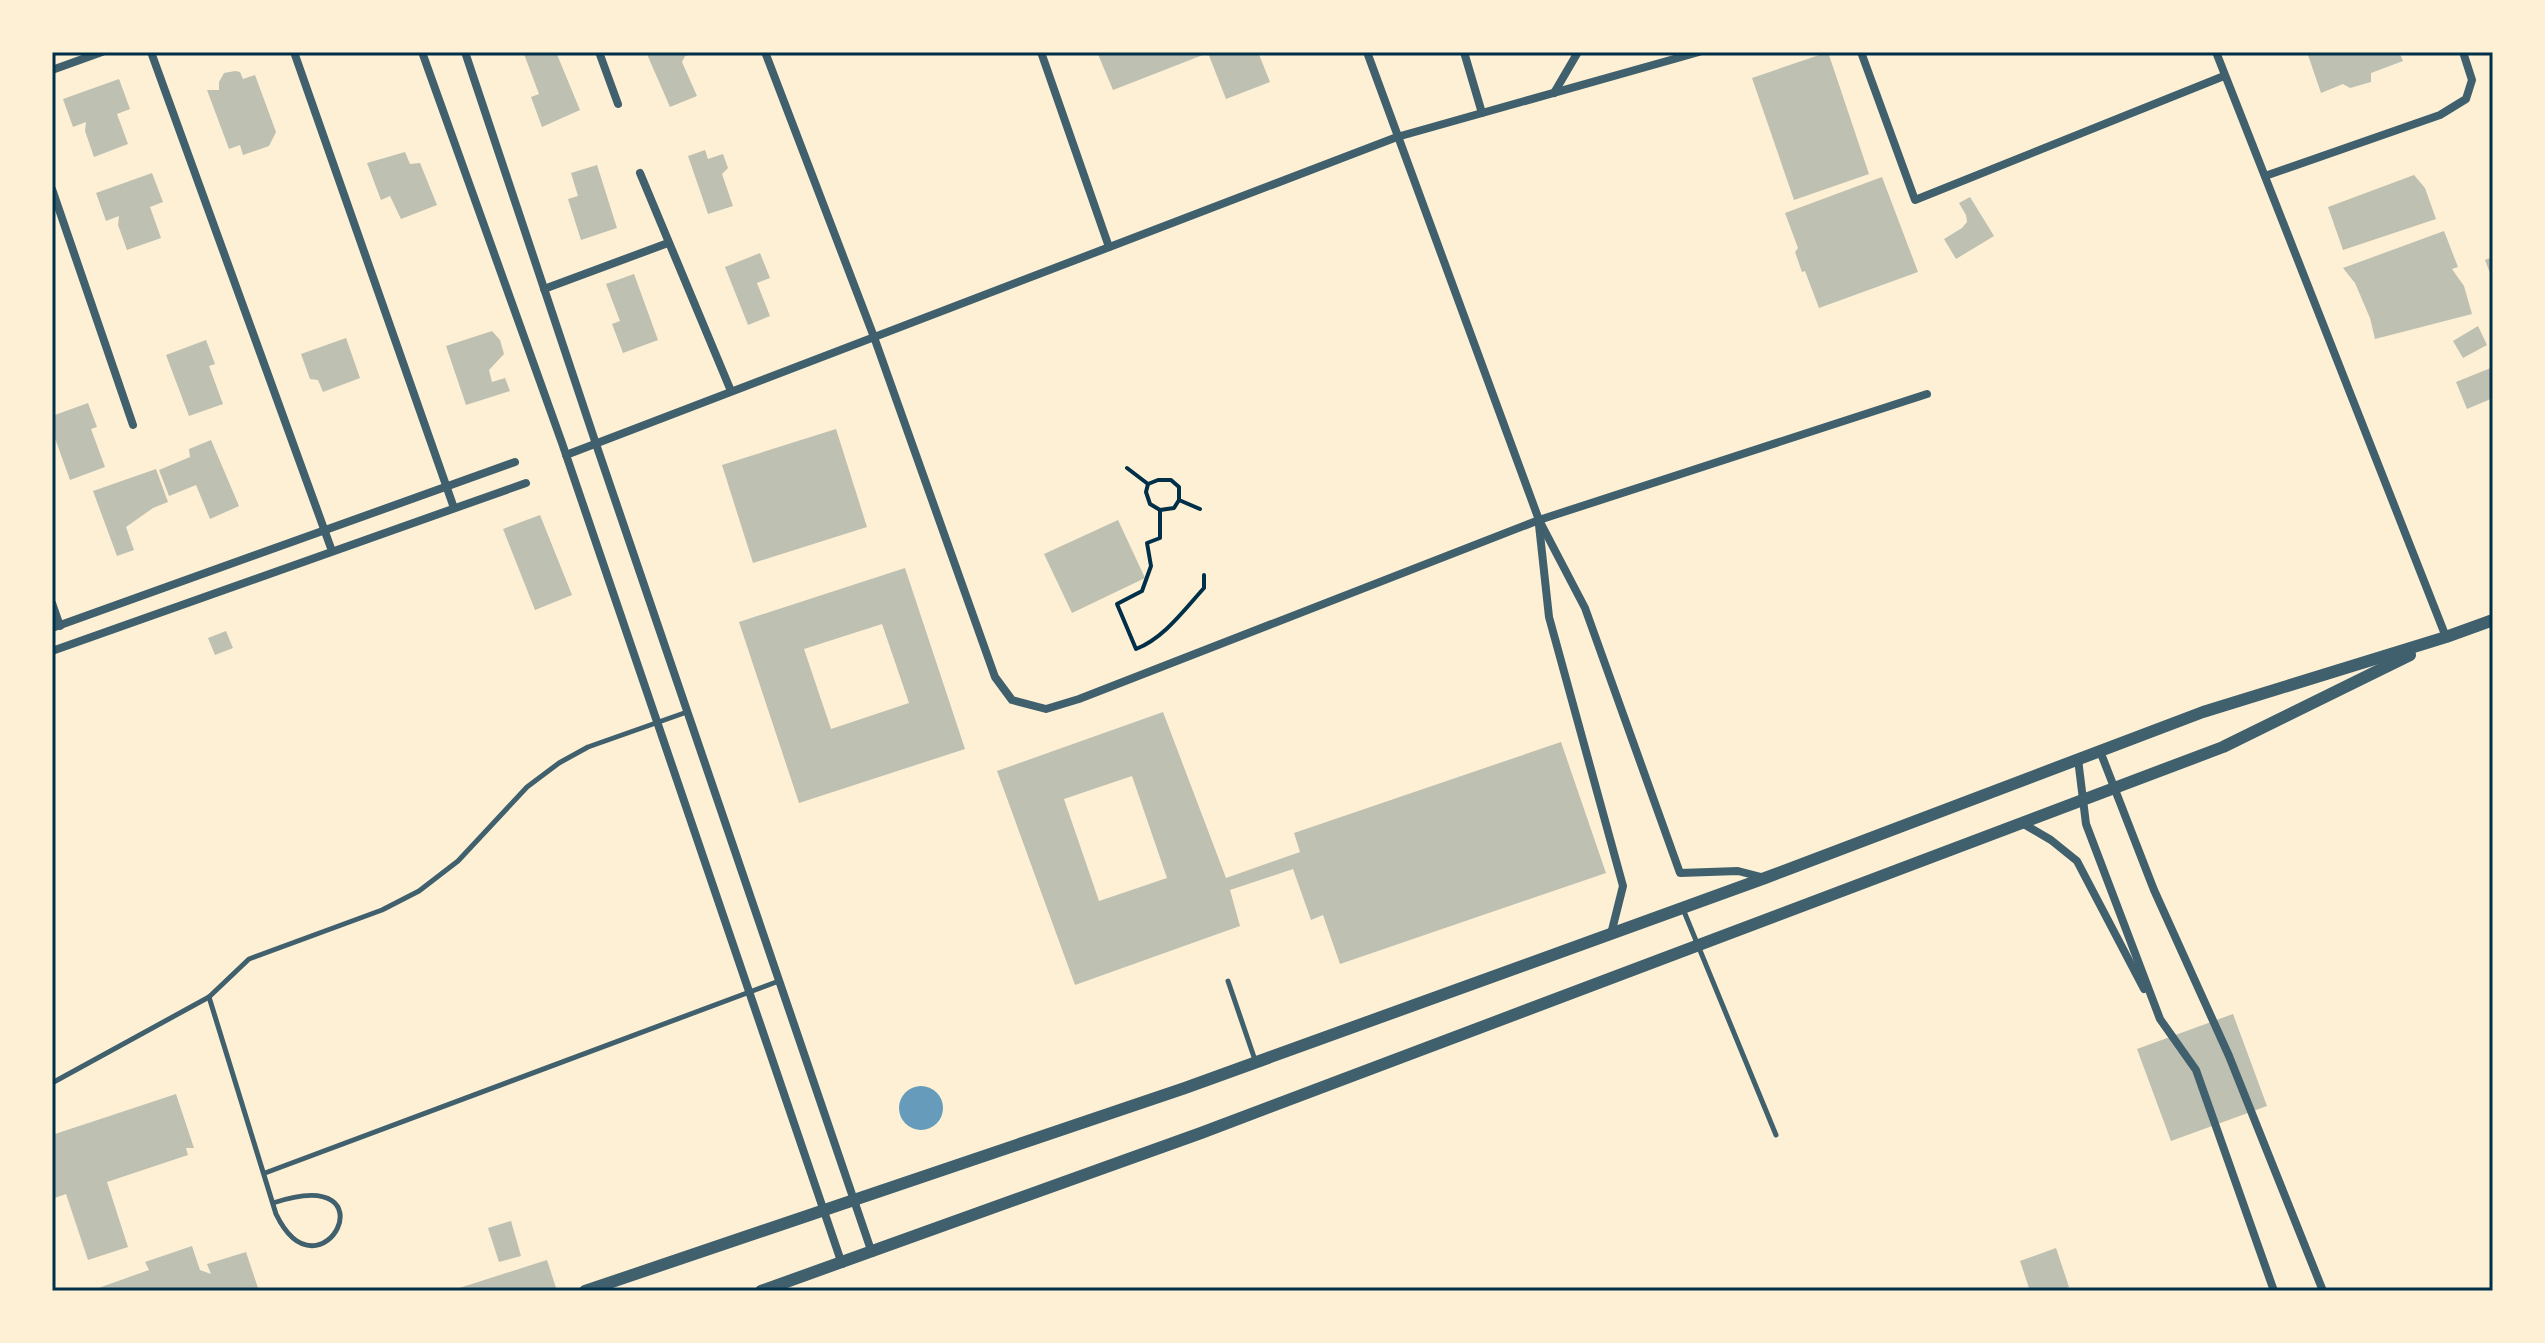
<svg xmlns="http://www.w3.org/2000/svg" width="2545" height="1343" viewBox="0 0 2545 1343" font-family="Spectral,serif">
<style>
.water{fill:#669bbc}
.building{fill:#bec0b2;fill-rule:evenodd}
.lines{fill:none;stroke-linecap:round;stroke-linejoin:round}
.path{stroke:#003049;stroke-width:4}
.service{stroke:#3f606c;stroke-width:5}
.minor{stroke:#3f606c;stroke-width:8}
.tertiary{stroke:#3f606c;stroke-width:12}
.neatline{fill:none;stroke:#003049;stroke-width:3}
</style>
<rect width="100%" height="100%" fill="#fdf0d5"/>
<circle class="water" cx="921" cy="1108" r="22"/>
<g class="building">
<path d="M530,52H556L580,110L542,127L531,97L539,94L524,54Z"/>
<path d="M646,52H690V55L685,56L682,62L697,96L670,107Z"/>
<path d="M1097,52H1258L1270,82L1226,99L1208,53L1113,90Z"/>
<path d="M1828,52L1869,174L1794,200L1752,78Z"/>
<path d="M2307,52H2399L2403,61L2371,73V82L2350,88L2343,84L2321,93Z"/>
<path d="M235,71L240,72L243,79L255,75L276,132L269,146L243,155L240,145L229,149L207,90H219V82L224,73Z"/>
<path d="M119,79L130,109L117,114L128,144L94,157L85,131L86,122L73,127L63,99Z"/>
<path d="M705,150L708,159L723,154L728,168L722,174L733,206L708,214L688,156Z"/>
<path d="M405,152L410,164L420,163L437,205L401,219L390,196L381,200L367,163Z"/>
<path d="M597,165L617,228L581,240L568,199L578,196L571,173Z"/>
<path d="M152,173L163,202L150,207L161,238L127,250L118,225L119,216L106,221L96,193Z"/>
<path d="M2414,175L2425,188L2436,219L2343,250L2328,207Z"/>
<path d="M1882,177L1918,272L1819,308L1805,271L1802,272L1795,252L1798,248L1785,213Z"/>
<path d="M1970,197L1994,236L1956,259L1944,239L1962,228L1967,222L1966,215L1959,203Z"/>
<path d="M2444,231L2458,267L2452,269L2464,286L2472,314L2375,339L2370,318L2355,283L2343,268Z"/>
<path d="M760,253L770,278L757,283L770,316L748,325L725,267Z"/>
<path d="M2493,257V281L2485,260Z"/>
<path d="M634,274L658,340L623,353L612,324L620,321L606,284Z"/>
<path d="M2478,326L2487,345L2463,358L2453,341Z"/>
<path d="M492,331L500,340L504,354L489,370L492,382L505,378L510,391L466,405L446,346Z"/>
<path d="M346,338L360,378L323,392L318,380L310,379L301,354Z"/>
<path d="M206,340L215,364L209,366L223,404L189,416L166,355Z"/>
<path d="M2493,367V398L2467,409L2456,382Z"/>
<path d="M88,403L97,427L91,429L105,467L70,480L52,430V416Z"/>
<path d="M836,429L867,527L753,563L722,465Z"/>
<path d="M211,440L239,506L210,519L196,485L169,496L159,470L190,457L189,449Z"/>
<path d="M156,469L168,502L153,508L126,527L134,550L117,556L93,491Z"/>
<path d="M540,515L572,595L535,610L503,529Z"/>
<path d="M1118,520L1145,578L1072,613L1044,554Z"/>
<path d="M905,568L965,749L799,803L739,622ZM882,624L909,703L831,729L804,649Z"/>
<path d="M226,631L233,648L215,655L208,638Z"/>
<path d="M1163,712L1226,878L1300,852L1294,833L1561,742L1606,873L1340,964L1323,915L1311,920L1293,869L1230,890L1240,926L1075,985L997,771ZM1132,776L1167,878L1099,901L1064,799Z"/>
<path d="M2233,1014L2267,1106L2171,1141L2137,1049Z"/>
<path d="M176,1094L194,1148H186L188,1155L107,1182L128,1247L88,1260L66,1194L52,1199V1135Z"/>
<path d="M511,1221L521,1256L499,1262L488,1228Z"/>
<path d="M192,1246L200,1270L211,1274L207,1264L246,1252L259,1291H90L149,1270L145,1262Z"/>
<path d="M2056,1248L2069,1287L2058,1291H2030L2020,1261Z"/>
<path d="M547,1260L557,1291H453V1290Z"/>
</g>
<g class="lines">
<g class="path">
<path d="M1127,468L1148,484L1158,480H1171L1179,487V500L1200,509"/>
<path d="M1148,484L1146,492L1150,504L1160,510L1174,508L1179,500"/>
<path d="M1160,510V538L1147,543L1151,566L1142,591L1117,604L1136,649C1164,638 1184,610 1204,588V575"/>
</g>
<g class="service">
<path d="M1683,909L1776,1135"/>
<path d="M1228,981L1255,1060"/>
<path d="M209,997L276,1214C321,1307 396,1162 273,1203"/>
<path d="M52,1083L209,997L249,959L382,910L419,891L458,861L527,787L559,763L588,747L687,712"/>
<path d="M265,1173L779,981"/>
</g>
<g class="minor">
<path d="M151,52L332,551"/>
<path d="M294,52L454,508"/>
<path d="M422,52L562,443L842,1264"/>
<path d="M465,52L596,444L872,1253"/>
<path d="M599,52L618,104"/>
<path d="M765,52L874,337L995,677L1012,700L1046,709L1079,699L1539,520L1927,394"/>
<path d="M1041,52L1109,247"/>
<path d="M1367,52L1539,520L1585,608L1680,873L1738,871L1765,878"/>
<path d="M1464,52L1482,113"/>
<path d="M1861,52L1915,200L2224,76"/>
<path d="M2216,52L2446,637"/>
<path d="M52,70L102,52"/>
<path d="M1554,93L1578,52"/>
<path d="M640,173L731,391"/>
<path d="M2265,176L2440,115L2466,99L2472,80L2463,52"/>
<path d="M52,189L133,425"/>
<path d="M544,289L668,243"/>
<path d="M566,455L1397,137L1699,52"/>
<path d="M1539,525L1549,617L1623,886L1611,934"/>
<path d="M52,603L60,626"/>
<path d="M52,628L515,462"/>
<path d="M52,651L526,483"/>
<path d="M2100,751L2154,890L2229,1056L2323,1291"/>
<path d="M2078,759L2086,824L2160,1019L2196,1070L2274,1291"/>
<path d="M2022,823L2051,840L2077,861L2144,989"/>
</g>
<g class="tertiary">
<path d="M585,1291L1185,1088L1765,878L2203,712L2446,637L2493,620"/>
<path d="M761,1291L1201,1133L2223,747L2410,655"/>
</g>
</g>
<rect width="2545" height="1343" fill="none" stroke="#fdf0d5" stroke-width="108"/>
<rect x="54" y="54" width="2437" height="1235" class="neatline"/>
</svg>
